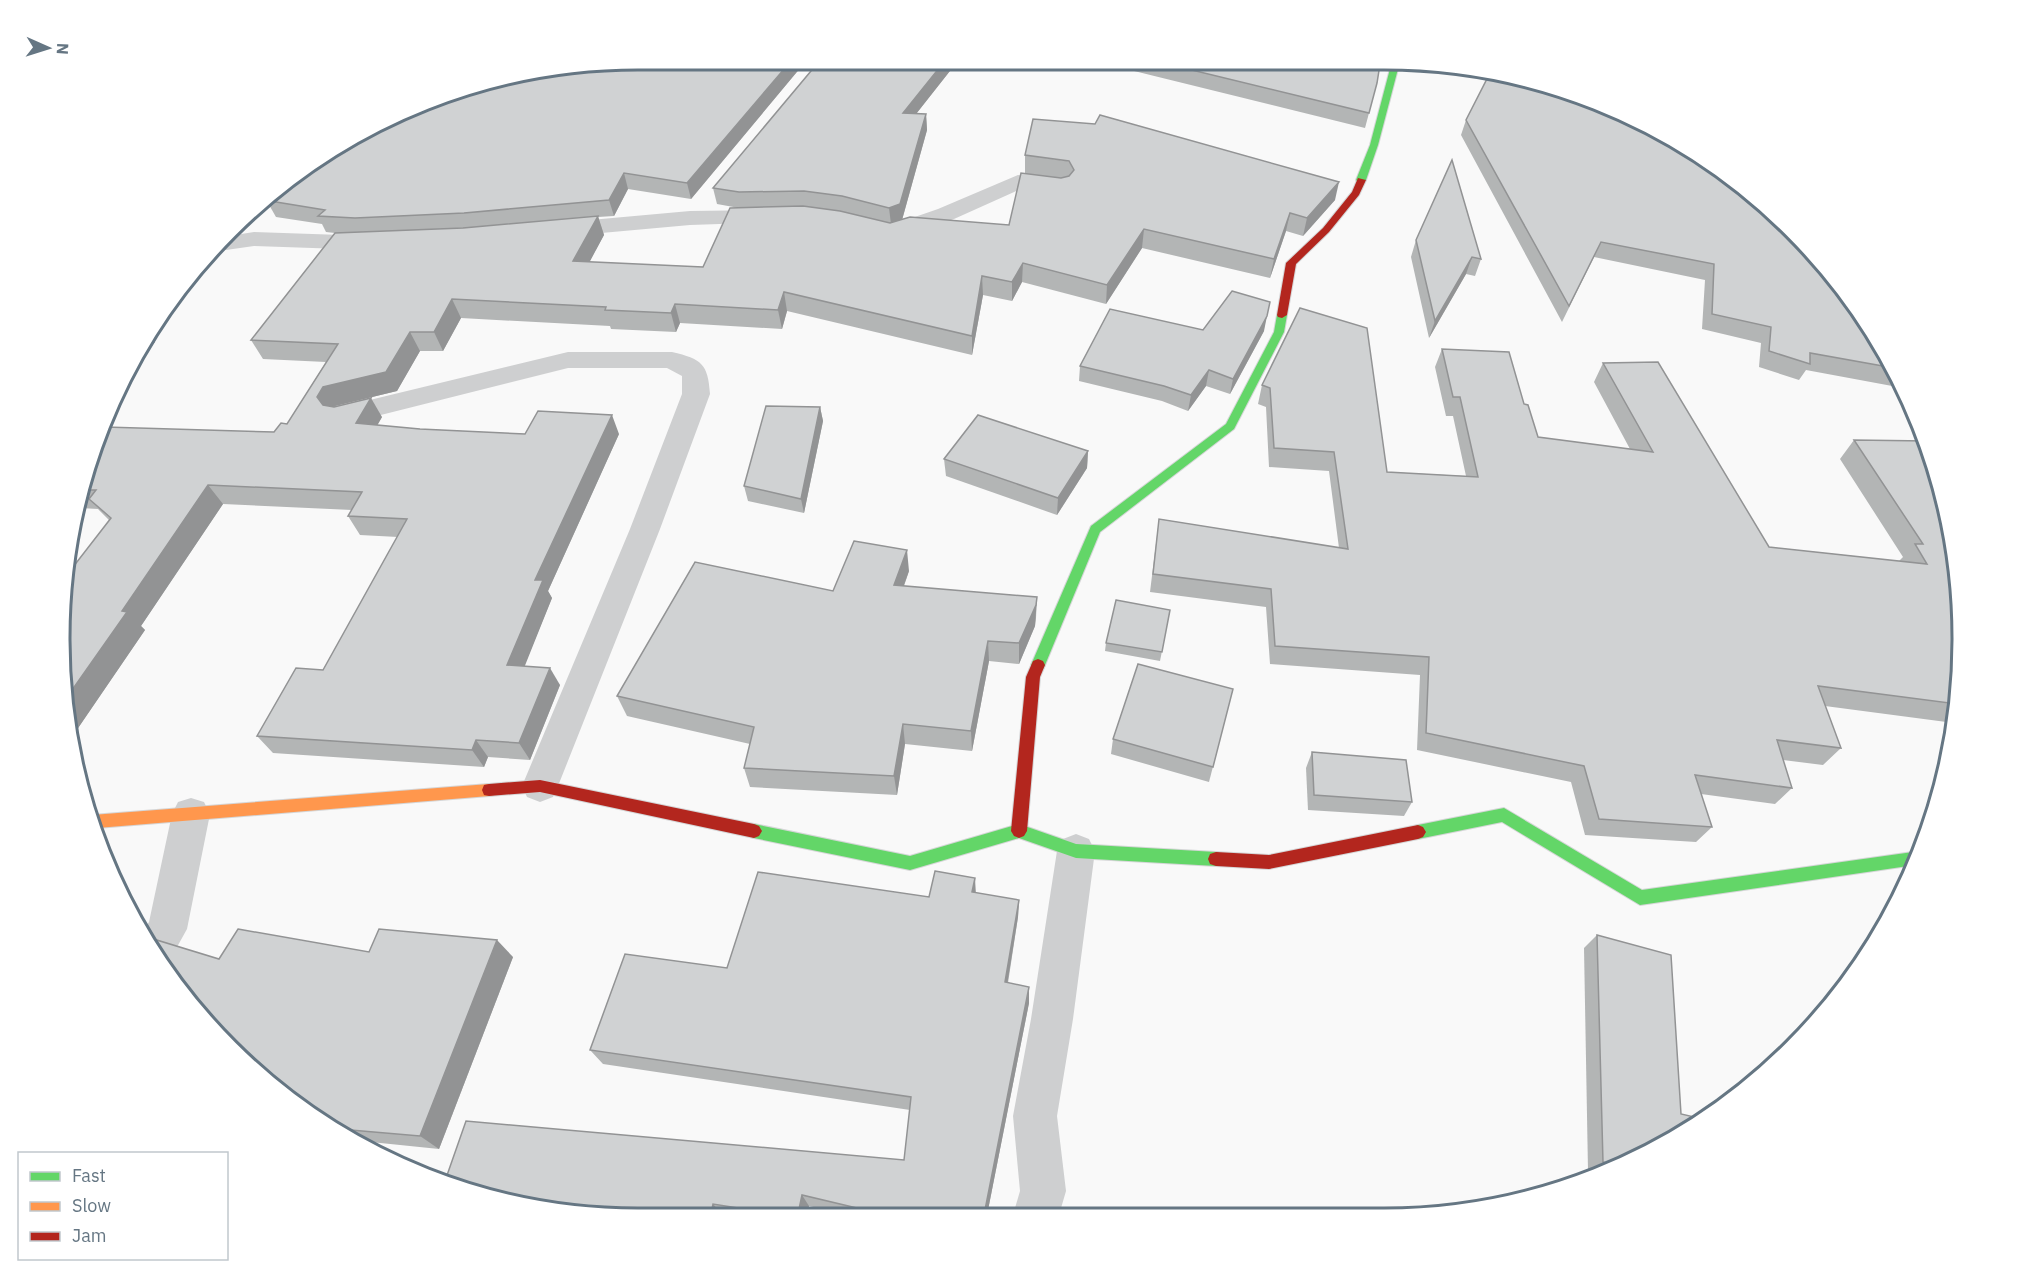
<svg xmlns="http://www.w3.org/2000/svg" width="2023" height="1278" viewBox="0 0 2023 1278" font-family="'IBM Plex Sans',sans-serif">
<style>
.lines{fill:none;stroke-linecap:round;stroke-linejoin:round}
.fast-casing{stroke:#d5d6d7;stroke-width:2}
.slow-casing{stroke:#d5d6d7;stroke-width:2}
.jam-casing{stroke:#d5d6d7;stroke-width:2}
.street{fill:#cecfd0;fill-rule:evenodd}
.fast{fill:#63d668;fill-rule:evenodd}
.slow{fill:#ff974d;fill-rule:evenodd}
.jam{fill:#b3261e;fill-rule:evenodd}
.wall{fill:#b3b5b5}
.shaded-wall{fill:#929394}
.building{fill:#d0d2d3;stroke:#929394;stroke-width:1.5}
.rim{fill:none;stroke:#657683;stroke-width:3}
</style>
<rect width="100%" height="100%" fill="#f9f9f9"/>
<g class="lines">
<g class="fast-casing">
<g id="fast">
<path d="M1391,65H1399L1378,145L1366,180L1358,182L1356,180L1370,145Z"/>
<path d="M1282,312L1287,315L1284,332L1234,429L1100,532L1045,665L1043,669H1033L1031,665L1091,526L1226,424L1274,332L1277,315Z"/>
<path d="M1504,808L1642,890L1920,851L1915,865L1640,905L1502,822L1418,839L1413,837L1410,832L1413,827L1418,825Z"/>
<path d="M754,824L910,856L1019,824L1076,844L1216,852L1222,854L1224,859L1222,864L1216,866L1076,858L1019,838L910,870L754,838L749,836L746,831L749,826Z"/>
</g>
</g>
<g class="slow-casing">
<path id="slow" d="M489,784L494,785L496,790L494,795L489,796L97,828L92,815Z"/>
</g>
<g class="jam-casing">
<g id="jam">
<path d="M1358,178L1366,180L1359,195L1329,232L1296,264L1287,315L1282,318L1278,317L1277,315L1286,263L1323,228L1352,192Z"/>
<path d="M1038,659L1043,661L1045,665L1040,677L1027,831L1024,836L1019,838L1014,836L1011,831L1026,677L1033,661Z"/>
<path d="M540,780L754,824L759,826L762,831L759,836L754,838L540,792L489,796L484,795L482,790L484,785L489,784Z"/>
<path d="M1418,825L1423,827L1426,832L1423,837L1418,839L1269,869L1216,866L1210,864L1208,859L1210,854L1216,852L1269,855Z"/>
</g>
</g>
<g class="street">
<path d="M1018,175L1068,182L1071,187L1068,192L1060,194L1021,189L954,219L899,238L891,240L883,238L879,233L883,228L938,209Z"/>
<path d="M769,210L777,212L781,217L777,222L690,225L557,237L549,235L545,230L549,225L557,223L690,211Z"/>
<path d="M254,232L371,236L379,238L383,243L379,248L371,250L254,246L226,250L220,249L235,235Z"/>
<path d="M568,352H672C702,359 708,364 710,394L660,529L558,786L553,797L540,802L527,797L522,786L630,529L682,394V376L667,368H568L345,424L335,422L331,415L335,408L345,406Z"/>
<path d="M191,798L204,802L210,814L187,929L167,965L163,966L157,960L144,930L149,922L172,814L178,802Z"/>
<path d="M1076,834L1089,839L1095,851L1073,1019L1057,1116L1066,1191L1059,1215H1013L1020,1191L1013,1116L1031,1019L1057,851L1063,839Z"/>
</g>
<use href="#fast" class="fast"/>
<use href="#slow" class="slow"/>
<use href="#jam" class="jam"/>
</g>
<g class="wall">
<path d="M639,60L806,61L691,199L628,189L614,216L598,217L604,235L589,262L703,267L739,208L717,204L713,188L811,71L818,61L957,62L916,114H926L927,130L902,220L1009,225L1025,173V155L1335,200L1303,236L1286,231L1270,278L1142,248L1106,304L1022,282L1012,301L983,295L972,355L787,311L782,329L680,323L676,332L611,329L610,326L461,318L443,351H420L397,391L335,406L334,407L382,417L377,425L420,429L525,434H619L548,591L552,598L524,666L560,685L530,760L488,757L484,767L273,753L257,736L323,670L398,537L360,535L348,516L352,510L223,504L141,626L145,630L74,734L109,520L98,509L80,508L91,453L274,432L287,424L326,362L263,359L251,340L335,233L326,232L322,224L276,217L268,203L309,165Z"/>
<path d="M1131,63L1380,64L1377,83L1365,128L1130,70Z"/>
<path d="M1466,120L1886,350L1903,388L1806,370L1799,380L1759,367L1761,343L1702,329L1705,280L1594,257L1562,322L1461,135Z"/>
<path d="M1416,240L1481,259L1475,276L1466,274L1429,338L1411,257Z"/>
<path d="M1300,308L1387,472L1466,476L1453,416H1446L1435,367L1442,349L1524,404L1538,437L1630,449L1594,382L1603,363L1769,547L1899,561L1903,557L1840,459L1854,440L1927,441L1962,677L1954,723L1825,706L1841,748L1823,765L1783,760L1792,788L1775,804L1701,794L1712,827L1696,842L1585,835L1571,782L1417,750L1420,675L1270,664L1266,607L1150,592L1159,519L1339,548L1329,471L1269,467L1266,407L1258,404L1262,385Z"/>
<path d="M1203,330L1264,331L1230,394L1206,386L1188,411L1162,401L1079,381L1080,366Z"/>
<path d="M820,407L823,421L804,513L748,501L744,486Z"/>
<path d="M1088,451L1087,468L1057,515L946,476L944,459Z"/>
<path d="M909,571L904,586L1037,597L1036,618L1035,626L1019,664L989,661L972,751L905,744L897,795L750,787L744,768L750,744L627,716L617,696L833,591Z"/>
<path d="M1170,610L1160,661L1105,651L1106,643Z"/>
<path d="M1233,689L1209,782L1111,754L1113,739Z"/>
<path d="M1312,752L1412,802L1404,816L1308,810L1306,768Z"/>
<path d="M976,893L1019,900L1018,917L1008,983L1029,1003L987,1215L844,1214L809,1206L807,1214L564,1213L904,1160L910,1110L603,1064L590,1050L727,968L929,897Z"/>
<path d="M1597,935L1681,1114L1673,1141L1599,1174L1588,1171L1584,948Z"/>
<path d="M369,952L513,957L439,1149L361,1141L286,1098L219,959Z"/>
</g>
<g class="shaded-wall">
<path d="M791,61H806L691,199L687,183Z"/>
<path d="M944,62H957L905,128L903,113Z"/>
<path d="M926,114L927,130L902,220L891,224L889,208Z"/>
<path d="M624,173L628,189L614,216L609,200Z"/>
<path d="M1339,182L1335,200L1303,236L1307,218Z"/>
<path d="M1290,213L1286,231L1270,278L1274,259Z"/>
<path d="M598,216L604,235L580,280L573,261Z"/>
<path d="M1144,229L1142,248L1106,304L1107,285Z"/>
<path d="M1472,257L1466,274L1429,338L1435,321Z"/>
<path d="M1023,263L1022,282L1012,301V282Z"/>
<path d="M982,276L983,295L972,355V336Z"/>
<path d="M784,292L787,311L782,329L778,310Z"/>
<path d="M452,299L461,318L443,351L434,332Z"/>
<path d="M675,304L680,323L676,332L671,313Z"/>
<path d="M1267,316L1264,331L1230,394L1233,379Z"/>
<path d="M410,332L420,351L397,391L335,406L329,416L317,397L323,387Z"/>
<path d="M152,338L155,342L142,356Z"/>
<path d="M1209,370L1206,386L1188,411L1191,395Z"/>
<path d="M371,398L382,417L368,442L356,423Z"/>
<path d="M820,407L823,421L804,513L801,499Z"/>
<path d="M612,415L619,434L548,591L552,598L518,683L507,665L535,580Z"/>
<path d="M1088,451L1087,468L1057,515L1058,498Z"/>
<path d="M208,485L223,504L141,626L145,630L74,734L70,693L122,611Z"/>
<path d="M907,550L909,571L896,607L894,585Z"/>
<path d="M1037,597L1035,626L1019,664V643Z"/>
<path d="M988,641L989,661L972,751L971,731Z"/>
<path d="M550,668L560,685L530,760L519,743Z"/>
<path d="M903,724L905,744L897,795L894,776Z"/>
<path d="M476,740L488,757L484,767L472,750Z"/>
<path d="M975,878L976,896L972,892Z"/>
<path d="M1019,900L1018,917L1005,998V982Z"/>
<path d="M497,940L513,957L439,1149L420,1136Z"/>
<path d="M1029,987V1003L987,1215H984Z"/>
<path d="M802,1195L809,1206L807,1214H798Z"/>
<path d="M713,1204L722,1214H711Z"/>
</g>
<g class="building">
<path d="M639,60L791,61L687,183L624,173L609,200L464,213L355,218L318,216L325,210L270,201L319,157L453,91Z"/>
<path d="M818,61L944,62L903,113L926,114L900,204L889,208L842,196L804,191L739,192L713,188L811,71Z"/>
<path d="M1163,63L1380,64L1377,83L1369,113Z"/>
<path d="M1490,73L1606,104L1737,180L1820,258L1886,350L1894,368L1810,353V364L1769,351L1771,327L1712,314L1714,264L1601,242L1569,306L1466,120Z"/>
<path d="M1100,115L1339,182L1307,218L1290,213L1274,259L1144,229L1107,285L1023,263L1012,282L982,276L972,336L784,292L778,310L675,304L671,313L605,310L606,307L452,299L434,332H410L386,372L323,387L317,397L323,405L334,407L371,398L356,423L420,429L525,434L538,411L612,415L535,580H543L507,665L550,668L519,743L476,740L472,750L257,736L296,668L323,670L407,519L348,516L362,492L208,485L122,611L127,612L70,693L61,601L66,576L111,518L89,499L96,490H83L91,453L105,427L274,432L281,423L287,424L338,344L251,340L335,233L463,228L598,216L573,261L703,267L730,208L803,206L840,211L890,223L910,217L1009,225L1021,173L1061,178L1069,176L1074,170L1069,161L1025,155L1033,119L1095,124Z"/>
<path d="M1452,160L1481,259L1472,257L1435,321L1416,240Z"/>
<path d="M1232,291L1270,302L1267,316L1233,379L1209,370L1191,395L1164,386L1080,366L1110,309L1203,330Z"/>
<path d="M1300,308L1367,328L1387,472L1478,477L1460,397H1453L1442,349L1509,352L1524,404L1528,405L1538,437L1653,452L1603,363L1658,362L1769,547L1927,564L1915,544H1923L1854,440L1927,441L1932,453L1958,564L1962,677L1957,704L1818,686L1841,748L1777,740L1792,788L1695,775L1712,827L1599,819L1584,766L1426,733L1429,657L1275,646L1271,589L1153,574L1159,519L1348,549L1334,452L1274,448L1270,388L1262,385Z"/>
<path d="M766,406L820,407L801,499L744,486Z"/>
<path d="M978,415L1088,451L1058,498L944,459Z"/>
<path d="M854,541L907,550L894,585L1037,597L1036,605L1019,643L988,641L971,731L903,724L894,776L744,768L754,727L617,696L695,562L833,591Z"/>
<path d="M1116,600L1170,610L1162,652L1106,643Z"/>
<path d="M1138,664L1233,689L1213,767L1113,739Z"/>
<path d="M1312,752L1406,760L1412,802L1314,795Z"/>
<path d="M935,871L975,878L972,892L1019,900L1005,982L1029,987L984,1215L882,1214L802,1195L798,1214H777L713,1204L711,1214L564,1213L445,1181L466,1121L904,1160L911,1097L590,1050L625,954L727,968L758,872L929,897Z"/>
<path d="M238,929L369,952L379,929L497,940L420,1136L339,1129L286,1098L157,960L148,941L150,938L219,959Z"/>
<path d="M1597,935L1671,955L1681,1114L1703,1119L1673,1141L1617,1166L1603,1162Z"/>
</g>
<path d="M0 0H2023V1278H0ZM638 70H1384A568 568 0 0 1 1952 638V640A568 568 0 0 1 1384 1208H638A568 568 0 0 1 70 640V638A568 568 0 0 1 638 70Z" fill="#fff" fill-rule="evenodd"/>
<path class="rim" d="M638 70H1384A568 568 0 0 1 1952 638V640A568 568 0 0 1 1384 1208H638A568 568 0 0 1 70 640V638A568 568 0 0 1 638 70Z"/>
<rect x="18" y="1152" width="210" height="108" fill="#ffffff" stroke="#c1c8cd" stroke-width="1.5"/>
<rect x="30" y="1172" width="30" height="9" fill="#63d668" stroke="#c1c8cd" stroke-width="1.5"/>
<text x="72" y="1182" font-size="18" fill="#657683">Fast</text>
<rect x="30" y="1202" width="30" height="9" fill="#ff974d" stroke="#c1c8cd" stroke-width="1.5"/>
<text x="72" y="1212" font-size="18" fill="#657683">Slow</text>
<rect x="30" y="1232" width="30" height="9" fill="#b3261e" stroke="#c1c8cd" stroke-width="1.5"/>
<text x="72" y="1242" font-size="18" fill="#657683">Jam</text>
<g transform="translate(48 48) rotate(93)" stroke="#ffffff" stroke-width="4.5" paint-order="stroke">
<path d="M0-4.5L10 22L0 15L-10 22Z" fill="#657683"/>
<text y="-9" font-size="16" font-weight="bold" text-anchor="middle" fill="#657683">N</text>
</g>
</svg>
